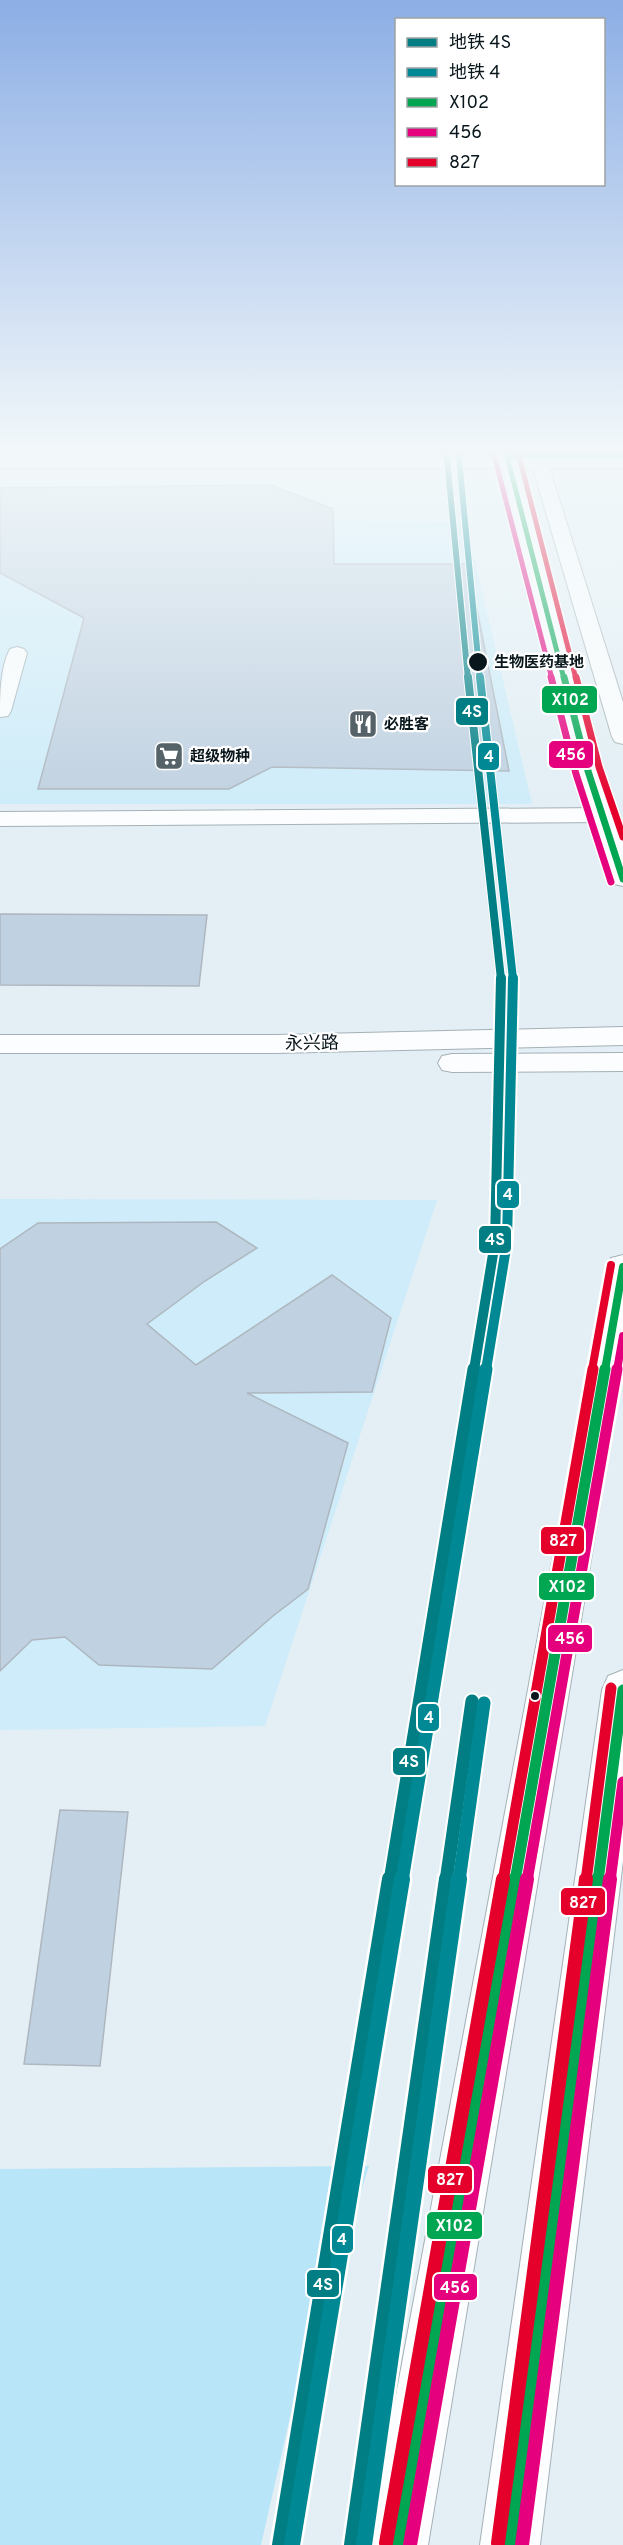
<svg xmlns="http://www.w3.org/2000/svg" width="623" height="2545" viewBox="0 0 623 2545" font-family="Overpass,'Noto Sans SC',sans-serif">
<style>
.built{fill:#ceecf9}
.green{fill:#b8e5f8}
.building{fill:#c0d1e1;stroke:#aeb7bf;stroke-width:1.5}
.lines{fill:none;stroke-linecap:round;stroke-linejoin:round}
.minor-casing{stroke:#a5b1b6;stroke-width:2}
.major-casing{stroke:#a5b1b6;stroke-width:2}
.minor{fill:#fbfdfe;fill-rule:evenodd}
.major{fill:#fbfdfe;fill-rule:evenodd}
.bus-1-far4-casing{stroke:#fff;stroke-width:8}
.bus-1-far3-casing{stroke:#fff;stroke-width:10}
.bus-1-far2-casing{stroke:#fff;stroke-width:13}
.bus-1-far1-casing{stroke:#fff;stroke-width:16}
.bus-1-casing{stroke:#fff;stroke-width:19}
.bus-2-far4-casing{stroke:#fff;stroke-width:8}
.bus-2-far3-casing{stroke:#fff;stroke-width:10}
.bus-2-far2-casing{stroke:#fff;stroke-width:13}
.bus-2-far1-casing{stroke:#fff;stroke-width:16}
.bus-2-casing{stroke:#fff;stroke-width:19}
.bus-3-far4-casing{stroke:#fff;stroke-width:8}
.bus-3-far3-casing{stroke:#fff;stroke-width:10}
.bus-3-far2-casing{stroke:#fff;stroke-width:13}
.bus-3-far1-casing{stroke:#fff;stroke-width:16}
.bus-3-casing{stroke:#fff;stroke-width:19}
.bus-1-far4{stroke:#00a651;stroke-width:5}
.bus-1-far3{stroke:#00a651;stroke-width:7}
.bus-1-far2{stroke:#00a651;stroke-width:8}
.bus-1-far1{stroke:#00a651;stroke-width:11}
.bus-1{stroke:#00a651;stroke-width:14}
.bus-2-far4{stroke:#e5007d;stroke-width:5}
.bus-2-far3{stroke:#e5007d;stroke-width:7}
.bus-2-far2{stroke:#e5007d;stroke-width:8}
.bus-2-far1{stroke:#e5007d;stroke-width:11}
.bus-2{stroke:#e5007d;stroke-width:14}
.bus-3-far4{stroke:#e4002b;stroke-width:5}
.bus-3-far3{stroke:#e4002b;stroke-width:7}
.bus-3-far2{stroke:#e4002b;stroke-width:8}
.bus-3-far1{stroke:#e4002b;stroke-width:11}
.bus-3{stroke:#e4002b;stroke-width:14}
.metro-1-far4-casing{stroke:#fff;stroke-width:8}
.metro-1-far3-casing{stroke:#fff;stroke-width:10}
.metro-1-far2-casing{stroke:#fff;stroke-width:14}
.metro-1-far1-casing{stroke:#fff;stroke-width:17}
.metro-1-casing{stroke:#fff;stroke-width:21}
.metro-2-far4-casing{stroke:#fff;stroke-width:8}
.metro-2-far3-casing{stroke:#fff;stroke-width:10}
.metro-2-far2-casing{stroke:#fff;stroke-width:14}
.metro-2-far1-casing{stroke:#fff;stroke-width:17}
.metro-2-casing{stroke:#fff;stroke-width:21}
.metro-1-far4{stroke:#007e84;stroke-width:6}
.metro-1-far3{stroke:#007e84;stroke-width:8}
.metro-1-far2{stroke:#007e84;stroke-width:10}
.metro-1-far1{stroke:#007e84;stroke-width:13}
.metro-1{stroke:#007e84;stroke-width:16}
.metro-2-far4{stroke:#008994;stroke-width:6}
.metro-2-far3{stroke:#008994;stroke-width:8}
.metro-2-far2{stroke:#008994;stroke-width:10}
.metro-2-far1{stroke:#008994;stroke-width:13}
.metro-2{stroke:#008994;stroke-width:16}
.stop-dot{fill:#09171c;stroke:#fff;stroke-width:2}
.labels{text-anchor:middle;stroke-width:4.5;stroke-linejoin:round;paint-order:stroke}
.far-stop-label{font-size:15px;font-weight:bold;fill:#09171c;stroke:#fff;text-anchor:start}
.far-poi-label{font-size:15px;font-weight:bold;fill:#09171c;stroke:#fff;text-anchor:start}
.street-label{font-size:18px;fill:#09171c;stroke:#fff}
.line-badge{stroke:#fff;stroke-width:2}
.badge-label{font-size:16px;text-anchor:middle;font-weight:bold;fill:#fff}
</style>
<rect width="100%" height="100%" fill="#e3eff5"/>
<g class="built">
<path d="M0,483L266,484L334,520L466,522L532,804H0Z"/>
<path d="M0,1199L437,1200L265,1726L0,1730Z"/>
</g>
<path class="green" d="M369,2166L290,2417L261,2545H0V2169Z"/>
<g class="building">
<path d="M271,485L333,509L334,564H468L509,771L272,767L229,789H38L84,618L0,573V488Z"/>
<path d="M0,914L207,915L199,986L0,985Z"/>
<path d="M216,1222L257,1248L205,1281L147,1324L196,1365L332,1275L391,1318L372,1392L247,1393L348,1443L308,1589L273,1616L212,1669L99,1665L65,1637L32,1640L0,1671V1249L38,1223Z"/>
<path d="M60,1810L128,1812L100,2066L24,2064Z"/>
</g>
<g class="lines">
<g class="minor-casing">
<g id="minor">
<rect x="0" y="458" width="623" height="10"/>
<path d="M17,647L24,649L27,653L11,711L8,716L0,717C0,695 0,668 10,649Z"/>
<path d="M604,808L612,810L616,815L612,820L604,822L0,826V812Z"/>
</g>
</g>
<g class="major-casing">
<g id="major">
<path d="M497,448H513L599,771L623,839V886L614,884L611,879L577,771Z"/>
<path d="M527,448H543L623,702V744L615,742L612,737Z"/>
<path d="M623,1027V1045L276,1053H0V1035H276Z"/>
<path d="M623,1053V1071L452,1072L442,1070L438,1063L442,1056L452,1054Z"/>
<path d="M623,1255V1366L428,2545H368L607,1267L611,1258Z"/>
<path d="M623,1670V1861L540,2545H480L602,1690L608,1676Z"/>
</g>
</g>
<use href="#minor" class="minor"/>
<use href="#major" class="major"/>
<g class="bus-1-far4-casing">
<path id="bus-1-far4" d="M564,679L507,456H623"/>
</g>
<g class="bus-1-far3-casing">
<path id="bus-1-far3" d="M564,677L588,771L623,879"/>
</g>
<g class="bus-1-far2-casing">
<path id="bus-1-far2" d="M605,1370L623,1267"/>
</g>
<g class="bus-1-far1-casing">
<g id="bus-1-far1">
<path d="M515,1881L605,1369"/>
<path d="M598,1881L623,1690"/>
</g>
</g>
<g class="bus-1-casing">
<g id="bus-1">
<path d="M398,2545L515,1879"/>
<path d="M510,2545L598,1879"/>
</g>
</g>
<g class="bus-2-far4-casing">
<path id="bus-2-far4" d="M493,451L552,679"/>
</g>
<g class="bus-2-far3-casing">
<path id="bus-2-far3" d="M551,677L576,774L611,882"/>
</g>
<g class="bus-2-far2-casing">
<path id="bus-2-far2" d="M617,1370L623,1336"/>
</g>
<g class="bus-2-far1-casing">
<g id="bus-2-far1">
<path d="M527,1881L617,1369"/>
<path d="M610,1881L623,1782"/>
</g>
</g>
<g class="bus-2-casing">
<g id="bus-2">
<path d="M410,2545L527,1879"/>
<path d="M522,2545L610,1879"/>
</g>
</g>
<g class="bus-3-far4-casing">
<path id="bus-3-far4" d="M517,448L576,679"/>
</g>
<g class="bus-3-far3-casing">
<path id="bus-3-far3" d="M576,677L599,767L623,837"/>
</g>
<g class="bus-3-far2-casing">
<path id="bus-3-far2" d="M592,1370L611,1265"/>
</g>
<g class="bus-3-far1-casing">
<g id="bus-3-far1">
<path d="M503,1881L593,1369"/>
<path d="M586,1881L611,1688"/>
</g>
</g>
<g class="bus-3-casing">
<g id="bus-3">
<path d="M386,2543L503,1879"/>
<path d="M498,2543L586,1879"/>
</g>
</g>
<use href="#bus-1-far4" class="bus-1-far4"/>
<use href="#bus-1-far3" class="bus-1-far3"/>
<use href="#bus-1-far2" class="bus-1-far2"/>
<use href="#bus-1-far1" class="bus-1-far1"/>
<use href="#bus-1" class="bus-1"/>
<use href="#bus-2-far4" class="bus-2-far4"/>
<use href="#bus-2-far3" class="bus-2-far3"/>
<use href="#bus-2-far2" class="bus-2-far2"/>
<use href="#bus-2-far1" class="bus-2-far1"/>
<use href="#bus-2" class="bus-2"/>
<use href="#bus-3-far4" class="bus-3-far4"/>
<use href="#bus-3-far3" class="bus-3-far3"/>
<use href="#bus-3-far2" class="bus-3-far2"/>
<use href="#bus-3-far1" class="bus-3-far1"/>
<use href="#bus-3" class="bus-3"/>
<g class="metro-1-far4-casing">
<path id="metro-1-far4" d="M446,448L468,679"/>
</g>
<g class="metro-1-far3-casing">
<path id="metro-1-far3" d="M468,677L501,979"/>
</g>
<g class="metro-1-far2-casing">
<path id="metro-1-far2" d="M474,1370L495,1242L501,978"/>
</g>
<g class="metro-1-far1-casing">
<g id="metro-1-far1">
<path d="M390,1881L474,1369"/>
<path d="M446,1881L472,1701"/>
</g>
</g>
<g class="metro-1-casing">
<g id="metro-1">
<path d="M280,2545L390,1879"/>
<path d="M352,2545L447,1879"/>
</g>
</g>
<g class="metro-2-far4-casing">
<path id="metro-2-far4" d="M458,448L480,679"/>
</g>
<g class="metro-2-far3-casing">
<path id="metro-2-far3" d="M480,677L513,979"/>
</g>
<g class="metro-2-far2-casing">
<path id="metro-2-far2" d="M486,1370L507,1242L513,978"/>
</g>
<g class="metro-2-far1-casing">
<g id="metro-2-far1">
<path d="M402,1881L486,1369"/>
<path d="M459,1881L484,1703"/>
</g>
</g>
<g class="metro-2-casing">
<g id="metro-2">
<path d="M292,2545L402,1879"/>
<path d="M364,2545L459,1879"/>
</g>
</g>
<use href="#metro-1-far4" class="metro-1-far4"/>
<use href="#metro-1-far3" class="metro-1-far3"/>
<use href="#metro-1-far2" class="metro-1-far2"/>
<use href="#metro-1-far1" class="metro-1-far1"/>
<use href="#metro-1" class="metro-1"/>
<use href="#metro-2-far4" class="metro-2-far4"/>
<use href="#metro-2-far3" class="metro-2-far3"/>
<use href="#metro-2-far2" class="metro-2-far2"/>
<use href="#metro-2-far1" class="metro-2-far1"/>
<use href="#metro-2" class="metro-2"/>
</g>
<linearGradient id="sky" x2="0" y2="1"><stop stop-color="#8caee5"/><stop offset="0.56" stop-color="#f2f8fa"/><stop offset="1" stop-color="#f2f8fa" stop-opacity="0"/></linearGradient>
<rect width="623" height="804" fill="url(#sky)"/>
<defs>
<g id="restaurant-square" transform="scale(1.5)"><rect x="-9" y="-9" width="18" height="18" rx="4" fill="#556368" stroke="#fff"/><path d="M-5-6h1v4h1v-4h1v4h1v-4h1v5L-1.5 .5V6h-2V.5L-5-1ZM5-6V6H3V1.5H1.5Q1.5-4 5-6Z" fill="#fff"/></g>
<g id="supermarket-square" transform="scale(1.5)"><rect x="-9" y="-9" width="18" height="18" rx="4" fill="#556368" stroke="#fff"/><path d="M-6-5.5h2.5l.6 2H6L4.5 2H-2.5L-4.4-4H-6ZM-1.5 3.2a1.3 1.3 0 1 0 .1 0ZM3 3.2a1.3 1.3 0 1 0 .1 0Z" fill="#fff"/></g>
</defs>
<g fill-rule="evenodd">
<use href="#restaurant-square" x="363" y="724"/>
<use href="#supermarket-square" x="169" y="756"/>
</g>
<g class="stop-dot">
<circle cx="478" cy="662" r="10"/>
<circle cx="535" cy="1696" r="5"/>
</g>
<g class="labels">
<g class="far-stop-label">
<text x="494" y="667">生物医药基地</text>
</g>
<g class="far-poi-label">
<text x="384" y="729">必胜客</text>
<text x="190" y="761">超级物种</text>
</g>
<g class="street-label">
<text transform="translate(312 1043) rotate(-1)" y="6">永兴路</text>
</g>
</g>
<g class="line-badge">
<rect x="541" y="685" width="57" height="29" rx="6" fill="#00a651"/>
<rect x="455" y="697" width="34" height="29" rx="6" fill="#007e84"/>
<rect x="548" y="740" width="46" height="29" rx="6" fill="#e5007d"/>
<rect x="477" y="742" width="23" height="29" rx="6" fill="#008994"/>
<rect x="496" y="1180" width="24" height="29" rx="6" fill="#008994"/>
<rect x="478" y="1225" width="34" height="29" rx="6" fill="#007e84"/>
<rect x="540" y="1526" width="45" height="29" rx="6" fill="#e4002b"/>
<rect x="538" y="1572" width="57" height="29" rx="6" fill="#00a651"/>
<rect x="547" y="1624" width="46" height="29" rx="6" fill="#e5007d"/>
<rect x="417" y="1703" width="23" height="29" rx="6" fill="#008994"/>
<rect x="392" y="1747" width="34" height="29" rx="6" fill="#007e84"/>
<rect x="560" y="1887" width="46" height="29" rx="6" fill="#e4002b"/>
<rect x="427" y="2165" width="46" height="29" rx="6" fill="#e4002b"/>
<rect x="426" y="2211" width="57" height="29" rx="6" fill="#00a651"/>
<rect x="331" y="2225" width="23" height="29" rx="6" fill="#008994"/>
<rect x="306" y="2269" width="34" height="29" rx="6" fill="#007e84"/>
<rect x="433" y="2273" width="45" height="28" rx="6" fill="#e5007d"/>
</g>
<g class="badge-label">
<text x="570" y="705">X102</text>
<text x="472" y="717">4S</text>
<text x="571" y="760">456</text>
<text x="489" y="762">4</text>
<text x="508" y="1200">4</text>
<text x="495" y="1245">4S</text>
<text x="563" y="1546">827</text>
<text x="567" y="1592">X102</text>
<text x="570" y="1644">456</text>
<text x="429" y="1723">4</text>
<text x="409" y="1767">4S</text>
<text x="583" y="1908">827</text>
<text x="450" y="2185">827</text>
<text x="454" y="2231">X102</text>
<text x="342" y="2245">4</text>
<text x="323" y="2290">4S</text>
<text x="455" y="2293">456</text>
</g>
<rect x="395" y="18" width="210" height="168" fill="#ffffff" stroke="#9da2a4" stroke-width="1.5"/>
<rect x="407" y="38" width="30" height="9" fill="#007e84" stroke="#9da2a4" stroke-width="1.5"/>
<text x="449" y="48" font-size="18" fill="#09171c">地铁 4S</text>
<rect x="407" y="68" width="30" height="9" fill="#008994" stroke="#9da2a4" stroke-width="1.5"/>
<text x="449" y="78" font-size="18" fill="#09171c">地铁 4</text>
<rect x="407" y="98" width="30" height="9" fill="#00a651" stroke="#9da2a4" stroke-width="1.5"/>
<text x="449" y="108" font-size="18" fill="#09171c">X102</text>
<rect x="407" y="128" width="30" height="9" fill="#e5007d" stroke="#9da2a4" stroke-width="1.5"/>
<text x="449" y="138" font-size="18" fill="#09171c">456</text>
<rect x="407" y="158" width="30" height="9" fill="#e4002b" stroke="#9da2a4" stroke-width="1.5"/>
<text x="449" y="168" font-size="18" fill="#09171c">827</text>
</svg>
